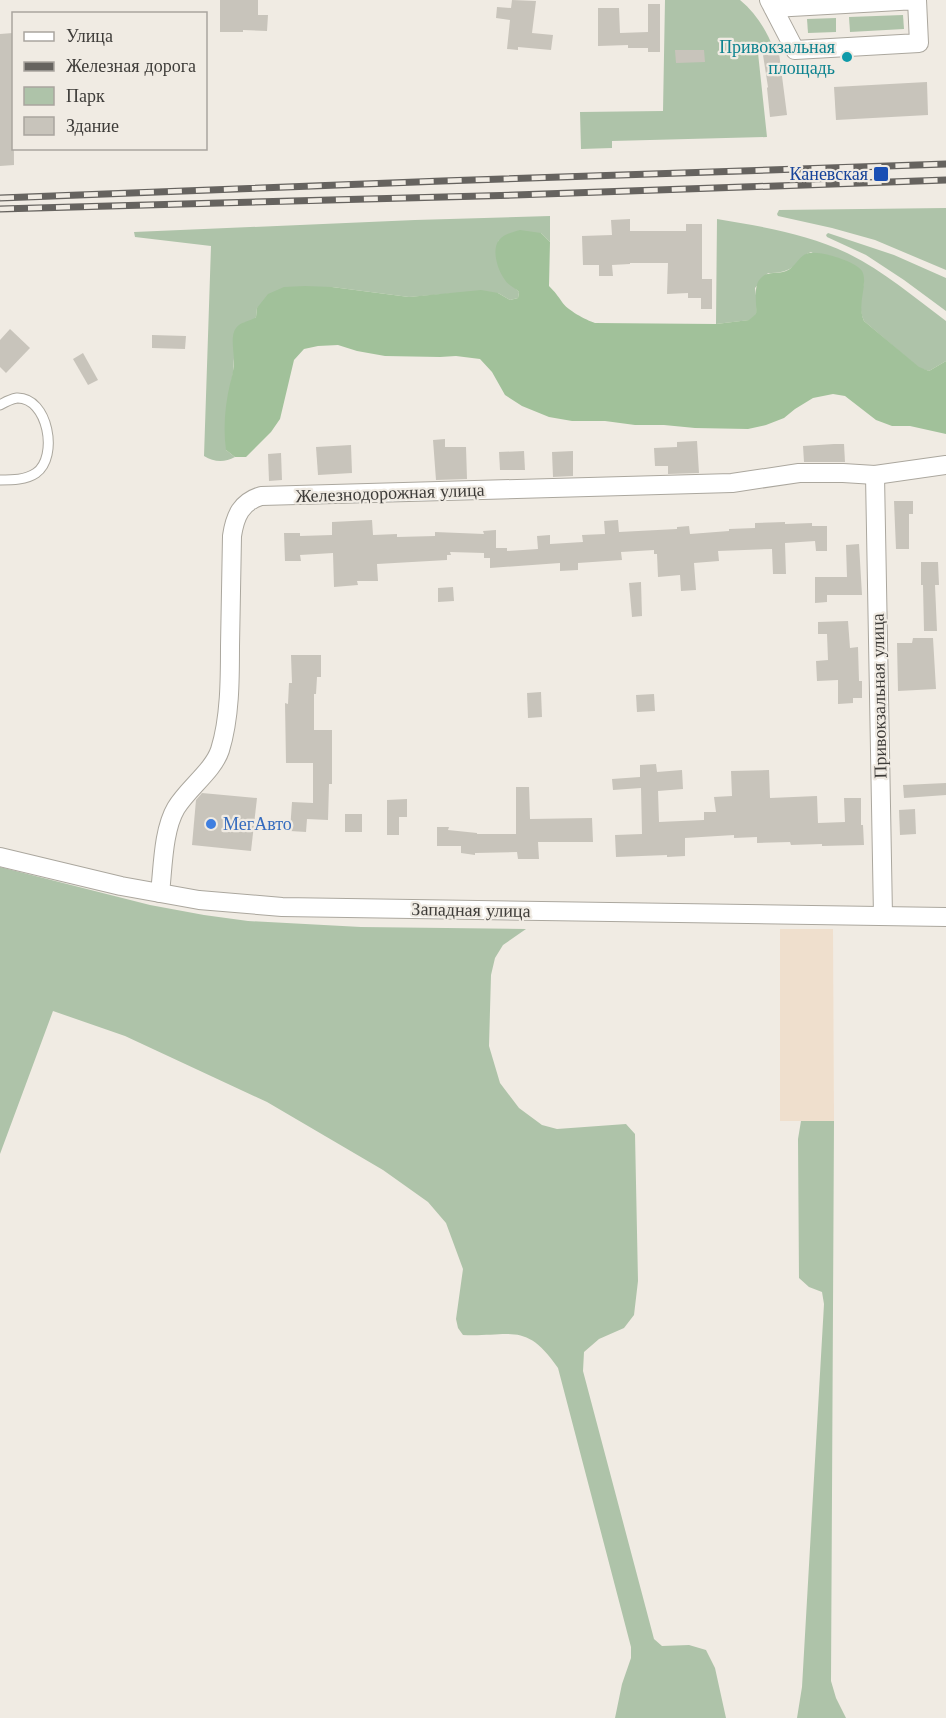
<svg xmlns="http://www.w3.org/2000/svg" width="946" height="1718" viewBox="0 0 946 1718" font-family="'Libre Baskerville',serif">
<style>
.commercial{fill:#efdfcd}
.green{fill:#aec3a9}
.forest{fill:#a1c19a}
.building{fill:#c8c4bb}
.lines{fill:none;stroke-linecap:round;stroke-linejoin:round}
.service-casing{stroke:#aba79e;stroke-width:11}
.minor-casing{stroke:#aba79e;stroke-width:20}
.service{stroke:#fff;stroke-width:9}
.minor{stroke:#fff;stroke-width:18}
.rail-casing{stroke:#66635f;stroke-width:7}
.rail{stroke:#f0ebe3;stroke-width:4.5;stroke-dasharray:14;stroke-linecap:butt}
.culture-dot{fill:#0f9aa8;stroke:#f0ebe3;stroke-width:2}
.transit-dot{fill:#1a4fb4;stroke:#f0ebe3;stroke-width:2}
.shop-dot{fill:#3f7fe0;stroke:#f0ebe3;stroke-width:2}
.labels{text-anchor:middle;stroke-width:4.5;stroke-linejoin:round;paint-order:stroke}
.culture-label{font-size:18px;fill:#0d838f;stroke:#f0ebe3;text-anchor:end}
.transit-label{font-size:18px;fill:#164399;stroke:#f0ebe3;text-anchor:end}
.street-label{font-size:18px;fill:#3e3c39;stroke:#f0ebe3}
.shop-label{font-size:18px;fill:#366cbe;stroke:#f0ebe3;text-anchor:start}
</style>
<rect width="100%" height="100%" fill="#f0ebe3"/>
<path class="commercial" d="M780,929H833L834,1121H780Z"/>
<g class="green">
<path d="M665,0H740C756,13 767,31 774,50L758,53L767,137L612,141V148L581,149L580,112L663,111Z"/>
<path d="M903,15L904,29L850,32L849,17Z"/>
<path d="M836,18V32L808,33L807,19Z"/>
<path d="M946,208V270L875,240L832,228L778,216L777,214L779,210Z"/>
<path d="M550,216V242L541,233L499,240C492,259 506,279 519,292L518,298L510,300L498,293H458L409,297L332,287L257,308L256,317L250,322L243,323L234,358L233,373L227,405L226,450L235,457C224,463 214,462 204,456L211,246L135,237L134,232L415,220Z"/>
<path d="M717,219C760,226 807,234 847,253C882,270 914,297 946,321V361L929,371L919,368L864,321C858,308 861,295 864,282L811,252C803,255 802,259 796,264C789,272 778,273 768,273L755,288L757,303L756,315L750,320L716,324Z"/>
<path d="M828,233L894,255L946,278V311L904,280L866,255L827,237L826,235Z"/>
<path d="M0,867L150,905L204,915L248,921L361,927L526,929L503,945L495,958L491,975L489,1046L500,1083L519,1108L542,1125L557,1129L626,1124L635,1134L638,1281L634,1315L624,1328L599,1339L584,1352L583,1371L654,1639L662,1646L689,1645L706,1650L715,1668L726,1718H615L622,1684L631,1658V1647L558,1368C526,1321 511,1337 463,1335L458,1328L456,1319L463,1269L446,1223L428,1202L383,1170L267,1102L125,1036L53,1011L0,1154Z"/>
<path d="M801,1121H834L831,1681L836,1698L846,1718H797L802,1687L824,1304L822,1292L809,1287L799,1278L798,1139Z"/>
</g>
<path class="forest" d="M520,230L541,233L550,242L549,286C555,292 558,296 562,302C567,310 586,320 595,323L716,324L749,320L756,314C757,303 753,287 760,279C767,270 777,275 786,271C795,268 798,257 806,254C816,249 856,261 862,271C869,284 856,303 864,321L919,367L929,371L946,361V434L910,426H892L876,420L845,396L833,394L813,398L795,409L784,418L766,425L748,429L695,428L664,425H635L605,421H572L549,417L522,406L505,395L492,372L480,359L456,356L440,357L385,356L357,351L338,345L318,346L304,349L294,360L280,419L271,432L246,457H235L226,450C223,428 225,405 230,384C232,376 234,369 234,361C234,351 230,336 236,328C241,321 250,322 256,317L257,308L268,294L284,287L305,286L332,287L409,297L481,290L498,293L510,300L518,298L519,292C515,288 508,285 505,280C498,271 491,250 499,240C504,234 513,232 520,230Z"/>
<g class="building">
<path d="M220,0H258V15H268L267,31L243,30V32H220Z"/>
<path d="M512,0L536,1L532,33L553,35L551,50L518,47V50L507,49L510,20L496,18L497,7L511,8Z"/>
<path d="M648,4H660V52H648V48H628V45L598,46V8H619L620,33L648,32Z"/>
<path d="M13,33L14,165L0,166V34Z"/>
<path d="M675,50H704L705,62L676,63Z"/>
<path d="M779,53L787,115L770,117L767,88L768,87L763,55Z"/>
<path d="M927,82L928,115L836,120L834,87Z"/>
<path d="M630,219V231H686V224H702V279H712V309H701V298H688V293L667,294L668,263H630V264L612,265L613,276H599V265H583L582,236L612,235L611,220Z"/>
<path d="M10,329L30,348L6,373L0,367V340Z"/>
<path d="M152,335L186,336L185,349L152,348Z"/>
<path d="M83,353L98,380L88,385L73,359Z"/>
<path d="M445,439V447H466L467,479L436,480L433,440Z"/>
<path d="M697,441L699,473L668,474V466H655L654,448L677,447V442Z"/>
<path d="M834,444H844L845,462H804L803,446Z"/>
<path d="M351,445L352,473L318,475L316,447Z"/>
<path d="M524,451L525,470H500L499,452Z"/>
<path d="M573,451V476L553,477L552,452Z"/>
<path d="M281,453L282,480L269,481L268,454Z"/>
<path d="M894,501H913V514H909V549H896Z"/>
<path d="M372,520L373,535L397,534V537L435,536V532L484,534L483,531L496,530V548H507V551L538,549L537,536L550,535V544L583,542L582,535L605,534L604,521L618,520L619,532L677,529V527L689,526L690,534L729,531V529L755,528V523L785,522V524L812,523V526H827V551H816L815,541L785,543L786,574H773L772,549L718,551L719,561L694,563L696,590L681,591L680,575L658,577L657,554H654V550L621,552L622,560L578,563V570L560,571V563L490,568V558H484V553L450,552L451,555H447V560L377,564L378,581H357L358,585L334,587L333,553L300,555L301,561H285L284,533H300V536L332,535V522Z"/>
<path d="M859,544L862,595H827V602L815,603V577H847L846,545Z"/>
<path d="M921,562H938L939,585H935L937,631H924L923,585H921Z"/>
<path d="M641,582L642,616L632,617L629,583Z"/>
<path d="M453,587L454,601L438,602V588Z"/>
<path d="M848,621L850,648L858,647L859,681H862V698H853V703L838,704V680L817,681L816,661L828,660L827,634H818V622Z"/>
<path d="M913,638H933L936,689L898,691L897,643H912Z"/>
<path d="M291,655H321V677H317L316,694H314V730H332V784H329L328,820L307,819L306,832L290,831L292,802L313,803V763H286L285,703L288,704L289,683H292Z"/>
<path d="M541,692L542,717L528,718L527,693Z"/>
<path d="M654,694L655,711L637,712L636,695Z"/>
<path d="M656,764L657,772L682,770L683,789L658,791L659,822L704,820V812H716L714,797L732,796L731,771L769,770L770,798L817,796L818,823L845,822L844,798H861V825H863L864,845L822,846V844L791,845L790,842L757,843V837L734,838V835L685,838V856L667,857V855L616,857L615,835L642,834L641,788L613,790L612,779L640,777V765Z"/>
<path d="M946,783V795L904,798L903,785Z"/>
<path d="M516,787H529L530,819L592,818L593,842H538L539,859H518L517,852L475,853V855L461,853V846H437V827H449L448,830L477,833V834H516Z"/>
<path d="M202,793L257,798L251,851L192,845L196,800Z"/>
<path d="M407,799V817H399V835H387V800Z"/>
<path d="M915,809L916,834L900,835L899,810Z"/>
<rect x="345" y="814" width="17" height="18"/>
</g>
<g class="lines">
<g class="service-casing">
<path id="service" d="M0,405C5,402 11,399 17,398C48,397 59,457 36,473C26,480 12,480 0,480"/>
</g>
<g class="minor-casing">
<g id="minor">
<path d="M769,0L795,50L919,43L917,0L773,8"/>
<path d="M875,475L883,916"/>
<path d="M0,857L121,886L199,900L282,907L946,917"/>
<path d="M160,893C163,867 163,830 176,808C188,788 213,771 220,750C230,718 230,679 230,646C231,609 231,572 232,536C235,516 241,502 261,496L732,483L799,473H843L875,475L946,465"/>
</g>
</g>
<use href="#service" class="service"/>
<use href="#minor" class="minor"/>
<g class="rail-casing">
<g id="rail">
<path d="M0,198L442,181L946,164"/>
<path d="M0,209L515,195L946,180"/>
</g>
</g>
<use href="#rail" class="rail"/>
</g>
<circle class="culture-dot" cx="847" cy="57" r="6"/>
<rect class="transit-dot" x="873" y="166" width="16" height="16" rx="3"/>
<circle class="shop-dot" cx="211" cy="824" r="6"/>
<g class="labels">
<g class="culture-label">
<text x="835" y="53">Привокзальная<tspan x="835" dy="21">площадь</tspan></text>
</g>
<g class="transit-label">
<text x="868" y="180">Каневская</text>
</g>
<g class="street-label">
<text transform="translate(390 493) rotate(-2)" y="6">Железнодорожная улица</text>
<text transform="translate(879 696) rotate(-91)" y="6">Привокзальная улица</text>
<text transform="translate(471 910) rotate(1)" y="6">Западная улица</text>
</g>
<g class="shop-label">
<text x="223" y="830">МегАвто</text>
</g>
</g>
<rect x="12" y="12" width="195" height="138" fill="#f0ebe3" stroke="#a9a59f" stroke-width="1.5"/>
<rect x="24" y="32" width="30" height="9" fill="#ffffff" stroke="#a9a59f" stroke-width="1.5"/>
<text x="66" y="42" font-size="18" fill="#3e3c39">Улица</text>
<rect x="24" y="62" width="30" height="9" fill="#66635f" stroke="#a9a59f" stroke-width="1.5"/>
<text x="66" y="72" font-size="18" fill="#3e3c39">Железная дорога</text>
<rect x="24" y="87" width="30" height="18" fill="#aec3a9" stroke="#a9a59f" stroke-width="1.5"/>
<text x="66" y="102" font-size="18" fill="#3e3c39">Парк</text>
<rect x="24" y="117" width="30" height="18" fill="#c8c4bb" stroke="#a9a59f" stroke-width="1.5"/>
<text x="66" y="132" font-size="18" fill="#3e3c39">Здание</text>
</svg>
